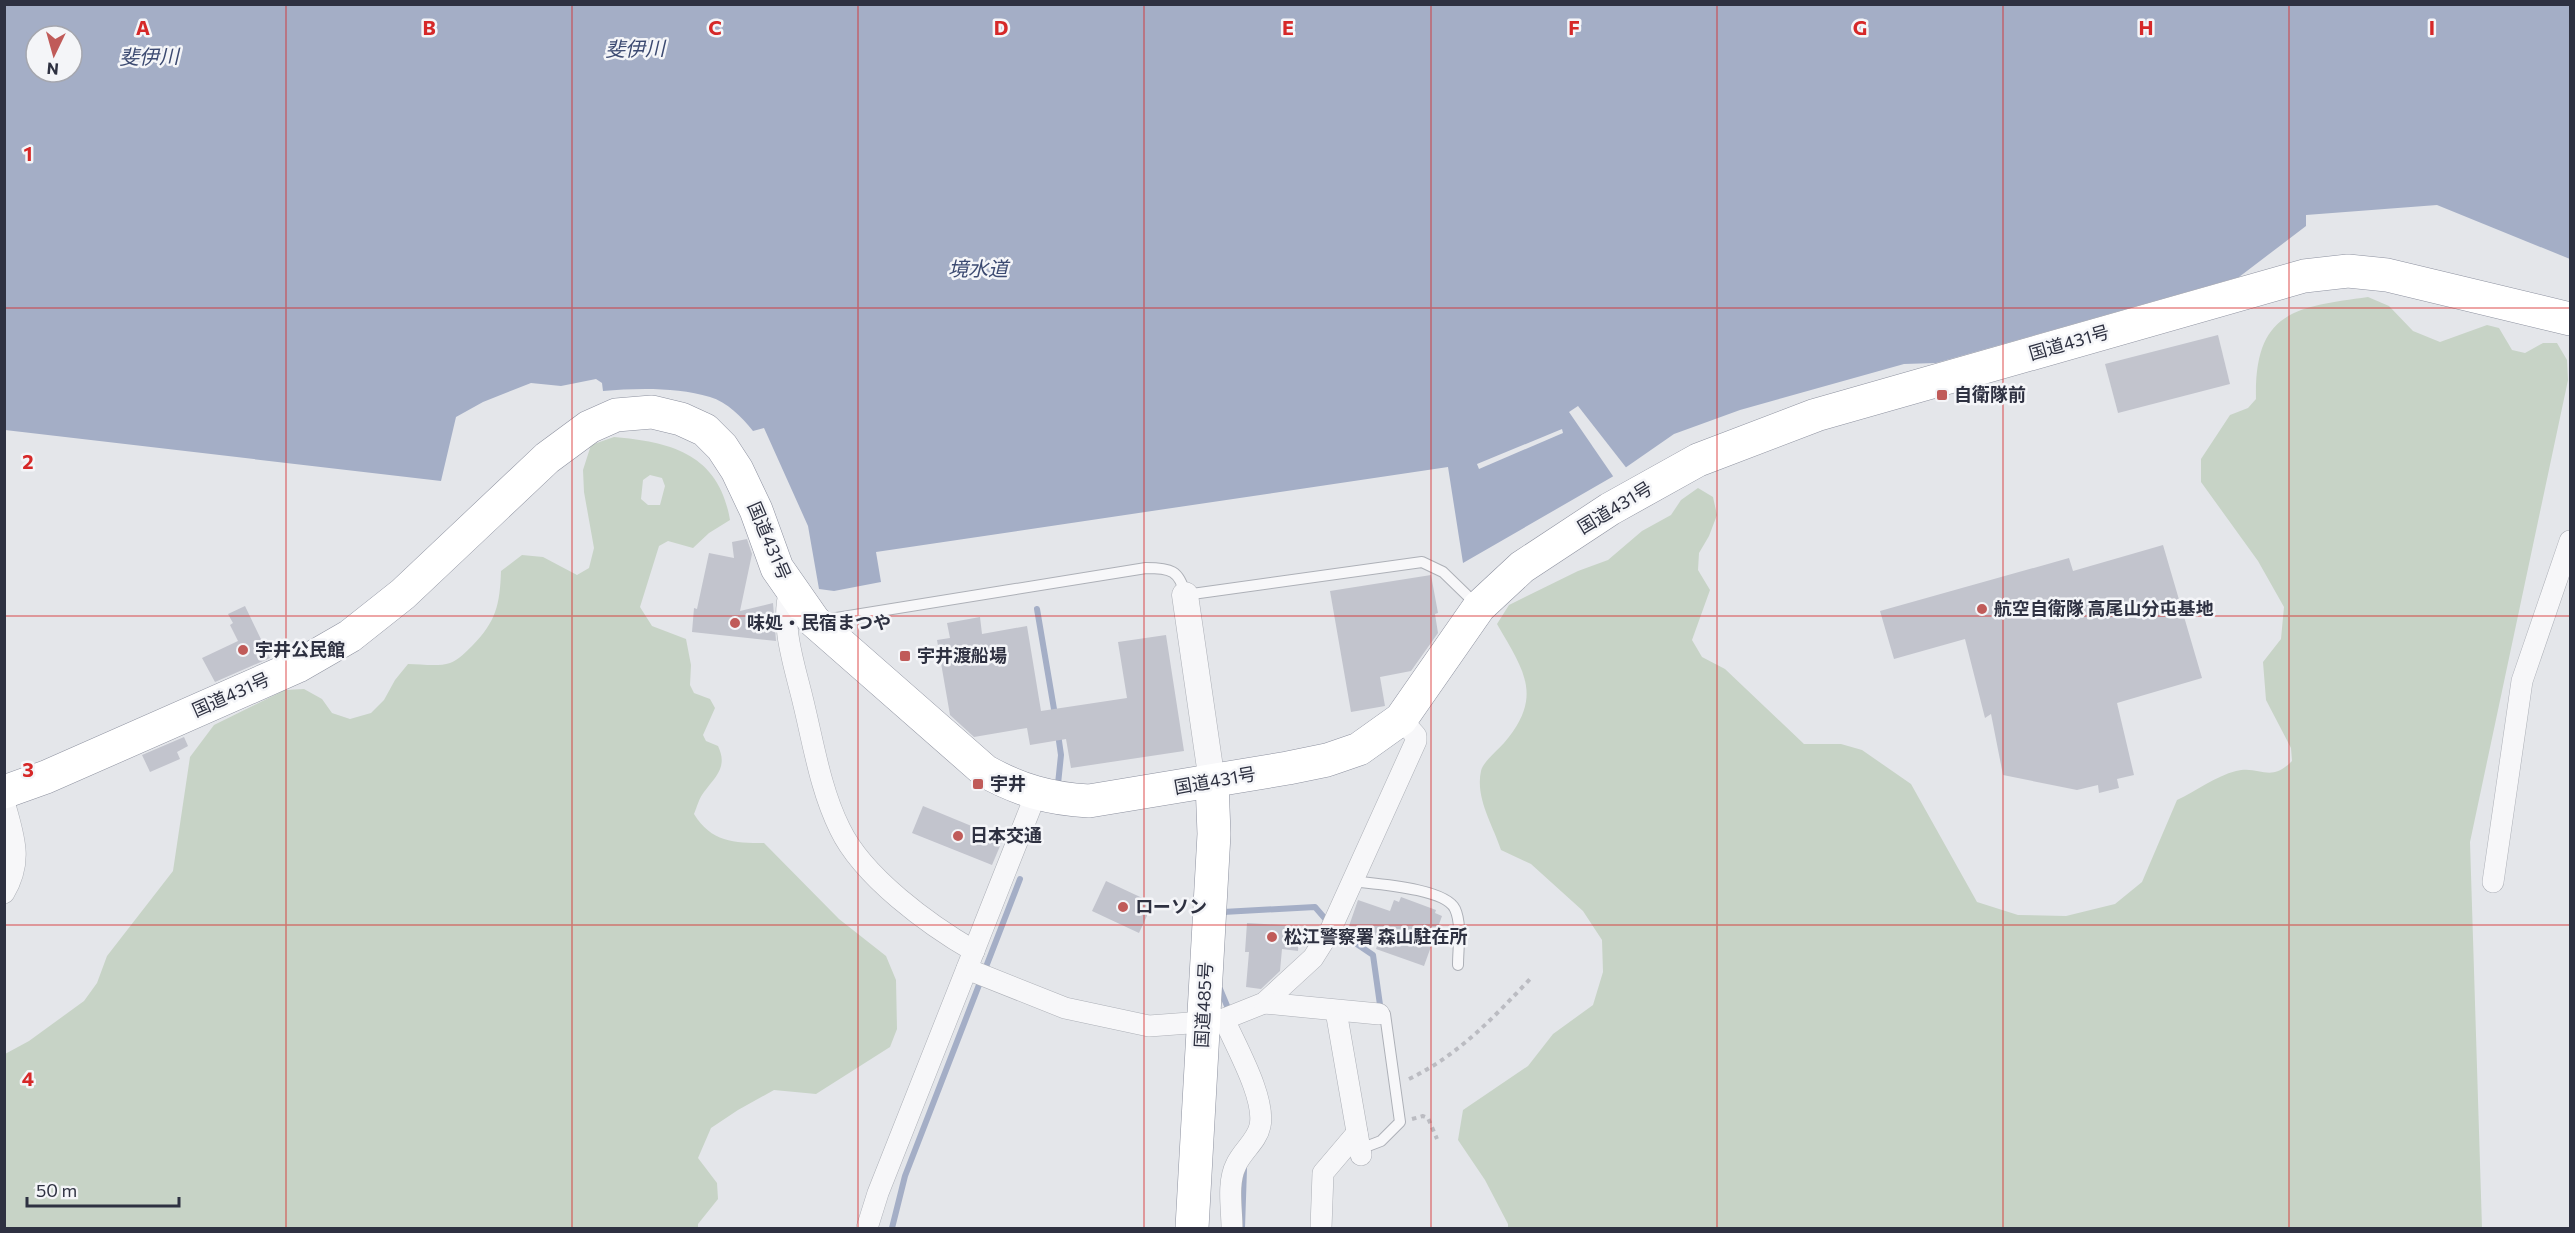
<svg xmlns="http://www.w3.org/2000/svg" width="2575" height="1233" viewBox="0 0 2575 1233" font-family="Commissioner,'Noto Sans JP',sans-serif">
<style>
.green{fill:#c7d3c6;fill-rule:evenodd}
.water{fill:#a4aec6;fill-rule:evenodd}
.pier{fill:#e4e6ea}
.lines{fill:none;stroke-linecap:round;stroke-linejoin:round}
.stream{stroke:#a4aec6;stroke-width:6}
.building{fill:#c2c4cd}
.service-casing{stroke:#adb0b7;stroke-width:12}
.minor-casing{stroke:#adb0b7;stroke-width:22}
.tertiary-casing{stroke:#adb0b7;stroke-width:27}
.trunk-casing{stroke:#8d919f;stroke-width:34}
.path{stroke:#bbbcc2;stroke-width:4;stroke-dasharray:4.5 4.5;stroke-linecap:butt}
.service{stroke:#f7f7f9;stroke-width:10}
.minor{stroke:#f7f7f9;stroke-width:21}
.tertiary{stroke:#f7f7f9;stroke-width:26}
.trunk{stroke:#fff;stroke-width:33}
.grid{fill:none;stroke:#d62828;stroke-width:1.5;stroke-opacity:0.55}
.poi-dot{fill:#c05b59;stroke:#f4f5f8;stroke-width:2}
.labels{text-anchor:middle;stroke-width:5;stroke-linejoin:round;paint-order:stroke}
.street-label{font-size:18px;fill:#2e3141;stroke:#f4f5f8}
.poi-label{font-size:18px;font-weight:bold;fill:#2e3141;stroke:#f4f5f8;text-anchor:start}
.water-label{font-size:20px;font-style:italic;fill:#3c4a71;stroke:#f4f5f8}
.grid-label{font-size:20px;text-anchor:middle;font-weight:bold;fill:#d62828;stroke:#f4f5f8;stroke-width:5;stroke-linejoin:round;paint-order:stroke}
</style>
<rect width="100%" height="100%" fill="#e4e6ea"/>
<g class="green">
<path d="M2368,297L2389,306L2413,331L2440,342L2487,325L2499,328L2512,350L2525,353L2543,343H2557L2567,360L2568,380L2470,842L2482,1228H1508V1224L1485,1180L1458,1140L1463,1110L1528,1066L1553,1034L1593,1005L1603,972L1602,940L1583,911L1531,864L1501,850C1493,825 1475,798 1481,771C1483,762 1497,751 1504,743C1544,696 1524,671 1497,624L1509,605L1578,571L1608,560L1642,531L1671,515L1681,500L1698,488L1713,497L1717,515L1709,536L1699,553L1698,570L1710,590L1692,640L1702,657L1725,669L1804,744H1841L1862,750L1911,784L1977,902L2018,915L2066,916L2115,904L2142,882L2177,800C2196,791 2216,776 2236,771C2260,765 2270,784 2292,761L2291,748L2266,700L2263,662L2281,639L2284,607L2258,561L2201,482V459L2230,415L2248,408L2256,399C2254,312 2294,307 2368,297Z"/>
<path d="M614,437C673,442 719,455 730,520L709,533L693,548L668,541L659,546L640,607L652,626L686,639L691,665L690,685L694,693L710,699L715,708L703,735L706,741L718,746C728,767 716,776 704,792C699,798 697,807 694,814C711,842 734,843 764,843L839,919L886,956L896,980L897,1029L890,1047L816,1094L774,1090L738,1110L711,1128L698,1158L717,1183L718,1199L698,1224V1228H5V1054L29,1041L84,1001L97,983L107,956L173,871L190,757L214,725L285,690L304,689L322,699L332,713L350,719L371,713L384,700L395,680L408,664C421,664 438,667 450,663C458,660 466,652 472,646C496,622 500,604 501,571L522,555L543,557L577,575L589,568L594,548L584,492L583,470L591,445ZM650,475L662,478L665,486L660,505H648L641,499L643,480Z"/>
</g>
<path class="water" d="M5,5H2570V259L2437,205L2306,215V226L2239,277L1936,363L1904,364L1740,410L1674,434L1612,477L1463,563L1448,467L876,552L881,582L834,591L819,589L808,526L764,428L753,431C742,417 727,402 710,397C677,387 636,388 603,391L602,383L596,379L561,386L531,383L483,402L456,417L441,481L5,430ZM36,36H72V72H36Z"/>
<g class="pier">
<path d="M1578,406L1628,470L1615,479L1569,412Z"/>
<path d="M1562,429L1563,433L1479,469L1477,464Z"/>
</g>
<g class="lines">
<g class="stream">
<path d="M1037,609L1055,715"/>
<path d="M1058,784L1061,755L1058,734"/>
<path d="M1223,912L1315,907L1328,922"/>
<path d="M1336,930L1373,955L1381,1012"/>
<path d="M1220,989L1230,1013"/>
<path d="M892,1228L905,1176L1020,879"/>
<path d="M1242,1228L1244,1169"/>
</g>
</g>
<g class="building">
<path d="M2218,335L2230,384L2118,413L2105,364Z"/>
<path d="M747,539L752,554L740,611L773,603L776,641L692,632L694,608L697,609L709,553L734,558L732,542Z"/>
<path d="M2163,545L2202,678L2117,703L2134,775L2117,779L2119,788L2099,793L2098,785L2077,790L2003,775L1991,714L1985,718L1965,639L1894,659L1880,611L2069,558L2073,571Z"/>
<path d="M1431,575L1438,613L1435,614L1438,633L1411,671L1380,677L1385,706L1351,712L1330,591Z"/>
<path d="M245,606L270,658L215,682L202,658L238,641L230,625L233,623L228,614Z"/>
<path d="M980,617L982,634L1027,626L1041,711L1127,698L1118,642L1166,635L1184,751L1071,768L1066,739L1030,745L1027,728L974,737L950,715L937,640L950,638L947,623Z"/>
<path d="M184,737L188,746L177,752L180,759L150,772L142,755Z"/>
<path d="M923,806L1003,839L992,865L912,833Z"/>
<path d="M1106,881L1153,903L1139,933L1092,911Z"/>
<path d="M1401,897L1436,910L1435,913L1442,916L1424,966L1376,949L1380,937L1349,926L1358,900L1390,911L1394,900L1399,902Z"/>
<path d="M1247,923L1300,926L1298,951L1282,949L1280,971L1261,989L1246,987L1249,952H1245Z"/>
</g>
<g class="lines">
<g class="service-casing">
<g id="service">
<path d="M824,620L1146,568C1170,568 1180,570 1185,595L1422,562L1443,572L1477,605"/>
<path d="M1352,881C1374,884 1445,888 1455,909C1462,924 1458,948 1458,965"/>
<path d="M1360,1149L1381,1141L1400,1122L1385,1014"/>
</g>
</g>
<g class="minor-casing">
<g id="minor">
<path d="M790,590C780,623 794,664 802,697C813,741 820,789 840,829C863,877 929,925 974,951"/>
<path d="M4,801C13,836 24,859 4,893"/>
<path d="M2493,882L2522,681L2570,541"/>
<path d="M967,969L1065,1008L1149,1026L1203,1022L1224,1019L1264,1003L1313,958L1330,931L1416,741V736L1401,719"/>
<path d="M1264,1003L1379,1014"/>
<path d="M1336,1011L1361,1155"/>
<path d="M1224,1019C1235,1045 1266,1098 1260,1126C1257,1141 1242,1151 1236,1165C1227,1183 1232,1209 1232,1228"/>
<path d="M867,1228L878,1193L1036,794"/>
<path d="M1321,1228L1323,1173L1357,1133"/>
</g>
</g>
<g class="tertiary-casing">
<path id="tertiary" d="M1185,595L1212,782"/>
</g>
<g class="trunk-casing">
<g id="trunk">
<path d="M4,792L46,777L298,666L350,636L403,594L547,458L589,427L616,415L652,412L681,419L705,430L722,447L737,470L756,510L777,568L814,621L985,771C1019,790 1050,799 1089,801L1288,768L1327,760L1359,749L1401,719L1479,607L1522,567L1610,509L1698,460L1816,415L2304,276L2348,271L2387,275L2570,319"/>
<path d="M1192,1228L1214,834L1212,782"/>
</g>
</g>
<g class="path">
<path d="M1409,1079C1459,1055 1494,1017 1532,977"/>
<path d="M1412,1119L1423,1116L1428,1118L1437,1139"/>
</g>
<use href="#service" class="service"/>
<use href="#minor" class="minor"/>
<use href="#tertiary" class="tertiary"/>
<use href="#trunk" class="trunk"/>
</g>
<path class="grid" d="M286,4V1228M572,4V1228M858,4V1228M1144,4V1228M1431,4V1228M1717,4V1228M2003,4V1228M2289,4V1228M4,308H2570M4,616H2570M4,925H2570"/>
<g class="poi-dot">
<rect x="1936" y="389" width="12" height="12" rx="3"/>
<circle cx="1982" cy="609" r="6"/>
<circle cx="735" cy="623" r="6"/>
<circle cx="243" cy="650" r="6"/>
<rect x="899" y="650" width="12" height="12" rx="3"/>
<rect x="972" y="778" width="12" height="12" rx="3"/>
<circle cx="958" cy="836" r="6"/>
<circle cx="1123" cy="907" r="6"/>
<circle cx="1272" cy="937" r="6"/>
</g>
<g class="labels">
<g class="street-label">
<text transform="translate(2069 343) rotate(-16)" y="6">国道431号</text>
<text transform="translate(1615 508) rotate(-31)" y="6">国道431号</text>
<text transform="translate(769 541) rotate(67)" y="6">国道431号</text>
<text transform="translate(231 695) rotate(-24)" y="6">国道431号</text>
<text transform="translate(1215 781) rotate(-10)" y="6">国道431号</text>
<text transform="translate(1204 1005) rotate(-87)" y="6">国道485号</text>
</g>
<g class="poi-label">
<text x="1954" y="401">自衛隊前</text>
<text x="1994" y="615">航空自衛隊 高尾山分屯基地</text>
<text x="747" y="629">味処・民宿まつや</text>
<text x="255" y="656">宇井公民館</text>
<text x="917" y="662">宇井渡船場</text>
<text x="990" y="790">宇井</text>
<text x="970" y="842">日本交通</text>
<text x="1135" y="913">ローソン</text>
<text x="1284" y="943">松江警察署 森山駐在所</text>
</g>
<g class="water-label">
<text transform="translate(635 49) rotate(-1)" y="7">斐伊川</text>
<text transform="translate(149 57) rotate(-1)" y="7">斐伊川</text>
<text x="978" y="276">境水道</text>
</g>
</g>
<g class="grid-label">
<text x="143" y="35">A</text>
<text x="429" y="35">B</text>
<text x="715" y="35">C</text>
<text x="1001" y="35">D</text>
<text x="1288" y="35">E</text>
<text x="1574" y="35">F</text>
<text x="1860" y="35">G</text>
<text x="2146" y="35">H</text>
<text x="2432" y="35">I</text>
<text x="28" y="161">1</text>
<text x="28" y="469">2</text>
<text x="28" y="777">3</text>
<text x="28" y="1086">4</text>
</g>
<rect width="2575" height="1233" fill="none" stroke="#2e3141" stroke-width="12"/>
<g transform="translate(54 54) rotate(185)"><circle r="28" fill="#f4f5f8" stroke="#a5a7af" stroke-width="1.5"/>
<path d="M0-4.5L10 22L0 15L-10 22Z" fill="#c05b59"/>
<text y="-9" font-size="16" font-weight="bold" text-anchor="middle" fill="#2e3141">N</text>
</g>
<path d="M27 1197v9h152v-9" fill="none" stroke="#2e3141" stroke-width="3"/>
<text x="36" y="1197" font-size="18" fill="#2e3141" stroke="#f4f5f8" stroke-width="4.5" paint-order="stroke">50 m</text>
</svg>
